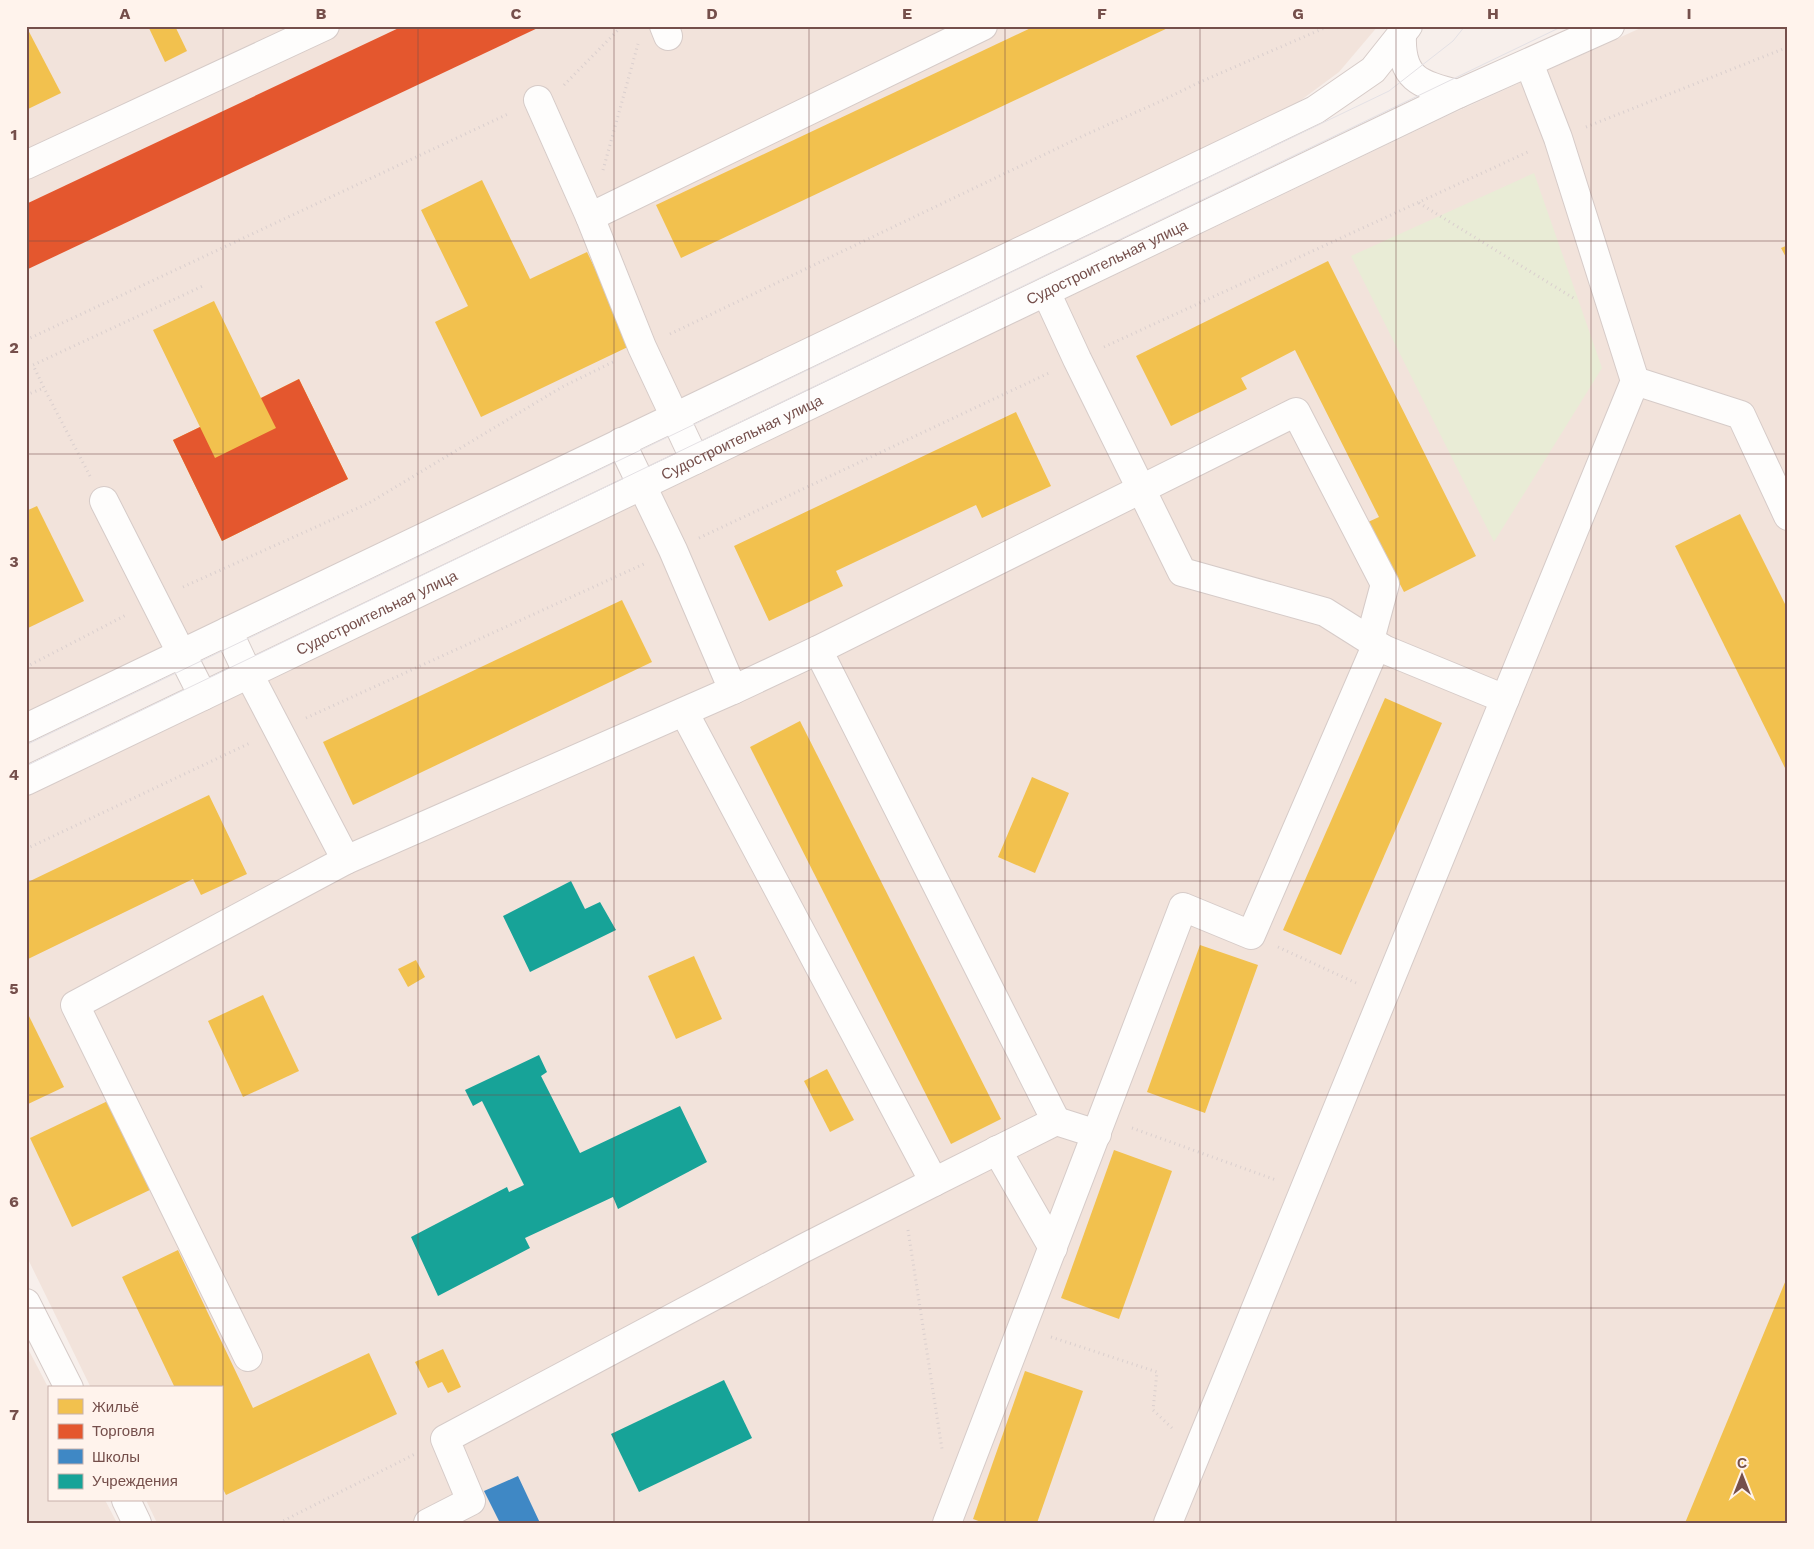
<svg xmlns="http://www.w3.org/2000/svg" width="1814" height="1549" viewBox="0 0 1814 1549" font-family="'Work Sans',sans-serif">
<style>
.residential{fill:#f2e3db}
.green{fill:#e9ecd6}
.homes{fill:#f2c14e}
.shops{fill:#e4572e}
.schools{fill:#3f88c5}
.public{fill:#17a398}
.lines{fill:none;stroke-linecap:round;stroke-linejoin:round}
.minor-casing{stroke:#d6cbc8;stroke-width:30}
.path{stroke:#dacfce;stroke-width:3;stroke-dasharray:1 4;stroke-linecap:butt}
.minor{stroke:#fefdfc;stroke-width:28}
.tram{stroke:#e4e1e5;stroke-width:1}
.grid{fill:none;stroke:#754f4b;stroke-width:1;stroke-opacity:0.55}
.labels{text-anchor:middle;stroke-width:5;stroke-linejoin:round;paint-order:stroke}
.street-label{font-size:15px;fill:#754f4b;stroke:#fff3ec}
.neatline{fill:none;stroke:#754f4b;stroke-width:2}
.grid-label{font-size:16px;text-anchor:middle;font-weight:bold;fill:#754f4b}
</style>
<rect width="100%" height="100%" fill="#f7efeb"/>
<g class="residential">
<path d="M26,26H1378L1339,72L1277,118L26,713Z"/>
<path d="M1645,26H1788V1523H157L146,1500H221V1388H91L26,1255V797L1447,116Z"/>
<path d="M26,1345L49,1389V1500H105L117,1523H26Z"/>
</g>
<path class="green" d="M1534,173L1602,368L1494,542L1351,256Z"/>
<g class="homes">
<path d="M26,26L61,93L26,110Z"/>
<path d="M148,26H175L187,51L165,62Z"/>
<path d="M1035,26H1172L681,258L656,205Z"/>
<path d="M482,180L530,279L587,252L632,345L481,417L435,322L468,306L421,210Z"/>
<path d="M1788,245V261L1781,248Z"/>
<path d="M1328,261L1476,556L1404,592L1368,522L1379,517L1295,350L1241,378L1247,389L1171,426L1136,356Z"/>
<path d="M214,301L261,398L299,379L348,479L222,541L173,440L200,427L153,330Z"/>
<path d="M1016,412L1051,486L982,518L976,505L836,571L843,586L769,621L734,546Z"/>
<path d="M37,506L84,601L26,629V511Z"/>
<path d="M1740,514L1788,610V774L1675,546Z"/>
<path d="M622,600L652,662L353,805L323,742Z"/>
<path d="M1385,698L1442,723L1341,955L1283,930Z"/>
<path d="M800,721L1001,1119L951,1144L750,747Z"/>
<path d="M1032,777L1069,793L1035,873L998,857Z"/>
<path d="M209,795L247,874L201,895L193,879L26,960V883Z"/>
<path d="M1200,945L1258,965L1205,1113L1147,1092Z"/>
<path d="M694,956L722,1019L676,1039L648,976Z"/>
<path d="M416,960L425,977L408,987L398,969Z"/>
<path d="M263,995L299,1071L243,1097L208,1021Z"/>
<path d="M26,1010L64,1087L26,1105Z"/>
<path d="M827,1069L854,1120L830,1132L804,1081Z"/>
<path d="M112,1099L154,1188L72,1227L30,1138Z"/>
<path d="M1114,1150L1172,1171L1119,1319L1061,1298Z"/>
<path d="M178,1250L253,1408L369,1353L397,1414L226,1495L221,1485V1388H175L122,1277Z"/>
<path d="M1788,1275V1523H1685Z"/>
<path d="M443,1349L461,1387L448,1393L442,1382L428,1388L415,1362Z"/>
<path d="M1025,1371L1083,1391L1037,1523H984L973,1519Z"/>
</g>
<g class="shops">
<path d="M403,26H542L26,270V204Z"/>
<path d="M299,379L348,479L222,541L173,440L200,427L215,458L276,428L261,398Z"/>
</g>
<path class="schools" d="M518,1476L540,1523H500L484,1491Z"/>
<g class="public">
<path d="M571,881L585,909L600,902L616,930L530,972L503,916Z"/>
<path d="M539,1055L547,1072L541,1076L580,1153L680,1106L707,1162L618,1209L613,1197L525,1238L530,1248L438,1296L411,1237L507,1187L509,1192L524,1185L482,1101L473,1106L465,1090Z"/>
<path d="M724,1380L752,1438L639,1492L611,1434Z"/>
</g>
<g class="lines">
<g class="minor-casing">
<g id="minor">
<path d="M664,26L668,36"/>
<path d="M1402,34C1400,78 1419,85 1458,94"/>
<path d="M538,100L590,217L642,347L695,460"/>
<path d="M26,165L325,26"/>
<path d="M590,217L983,26"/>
<path d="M1046,292L1077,359L1182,572L1325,612L1382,648"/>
<path d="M1635,381L1741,415L1788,516"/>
<path d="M104,501L203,696"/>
<path d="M228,631L243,663L346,860L733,690L673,550L621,442"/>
<path d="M818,650L1056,1121"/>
<path d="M733,690L818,650L1296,412L1385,584L1370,640"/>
<path d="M684,712L934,1182L1056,1121L1097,1134"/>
<path d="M26,728L1315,110L1373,70L1408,26"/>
<path id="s1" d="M26,781L1458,94L1610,26"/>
<path d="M997,1150L1053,1248"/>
<path d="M26,1303L69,1388"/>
<path d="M248,1357L75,1005L346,860"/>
<path d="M126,1500L137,1523"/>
<path d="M428,1523L471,1501L445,1439L802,1249L934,1182"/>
<path d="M947,1523L1183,907L1251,935L1376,646L1505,699"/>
<path d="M1168,1523L1635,381L1558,138L1529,63"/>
</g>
</g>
<g class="path">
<path d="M1787,26L1788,28"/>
<path d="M564,85L622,26"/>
<path d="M1586,127L1788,47"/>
<path d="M603,170L638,44"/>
<path d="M1419,203L1575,299"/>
<path d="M670,334L1085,135L1161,101L1200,82L1329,26"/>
<path d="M26,340L510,113"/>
<path d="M1104,347L1530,151"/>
<path d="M26,395L44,388"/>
<path d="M90,476L44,388L33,365L205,285"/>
<path d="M699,538L1051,372"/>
<path d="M183,587L369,503L562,387L615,361"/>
<path d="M26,667L128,614"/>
<path d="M306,718L646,563"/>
<path d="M26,849L250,743"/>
<path d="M1278,947L1356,983"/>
<path d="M1132,1128L1276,1180"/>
<path d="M908,1230L942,1449"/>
<path d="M1051,1337L1157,1372L1153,1410L1173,1429"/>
<path d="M279,1523L417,1453"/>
</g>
<use href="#minor" class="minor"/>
<g class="tram">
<path d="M26,745L1389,91L1453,41L1465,26"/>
<path d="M26,766L1563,26"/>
</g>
</g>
<path class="grid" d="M223,26V1523M418,26V1523M614,26V1523M809,26V1523M1005,26V1523M1200,26V1523M1396,26V1523M1591,26V1523M26,241H1788M26,454H1788M26,668H1788M26,881H1788M26,1095H1788M26,1308H1788"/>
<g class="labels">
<g class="street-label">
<text dy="5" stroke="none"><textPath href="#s1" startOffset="1199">Судостроительная улица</textPath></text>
<text dy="5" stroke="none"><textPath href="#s1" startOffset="794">Судостроительная улица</textPath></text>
<text dy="5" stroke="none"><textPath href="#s1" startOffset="389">Судостроительная улица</textPath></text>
</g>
</g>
<rect width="1814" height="1549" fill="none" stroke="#fff3ec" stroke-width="55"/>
<rect x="48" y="1386" width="175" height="115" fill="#fff3ec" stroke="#c8b1ac"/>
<rect x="58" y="1399" width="25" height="15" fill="#f2c14e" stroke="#c8b1ac"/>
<text x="92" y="1412" font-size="15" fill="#754f4b">Жильё</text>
<rect x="58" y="1424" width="25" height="15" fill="#e4572e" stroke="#c8b1ac"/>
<text x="92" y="1436" font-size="15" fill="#754f4b">Торговля</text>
<rect x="58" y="1449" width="25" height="15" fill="#3f88c5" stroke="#c8b1ac"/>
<text x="92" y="1462" font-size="15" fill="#754f4b">Школы</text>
<rect x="58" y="1474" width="25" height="15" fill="#17a398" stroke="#c8b1ac"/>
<text x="92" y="1486" font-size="15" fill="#754f4b">Учреждения</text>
<g transform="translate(1742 1476)" stroke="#fff3ec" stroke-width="4" paint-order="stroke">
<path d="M0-4L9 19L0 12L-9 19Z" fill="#754f4b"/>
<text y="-8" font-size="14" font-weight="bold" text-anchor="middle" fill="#754f4b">С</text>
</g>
<rect x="28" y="28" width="1758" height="1494" class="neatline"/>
<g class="grid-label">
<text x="125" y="19">A</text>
<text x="321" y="19">B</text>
<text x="516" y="19">C</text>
<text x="712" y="19">D</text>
<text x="907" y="19">E</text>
<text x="1102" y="19">F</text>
<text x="1298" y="19">G</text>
<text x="1493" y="19">H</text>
<text x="1689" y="19">I</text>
<text x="14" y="140">1</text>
<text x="14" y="353">2</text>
<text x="14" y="567">3</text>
<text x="14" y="780">4</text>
<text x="14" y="994">5</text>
<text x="14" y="1207">6</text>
<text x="14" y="1420">7</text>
</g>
</svg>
